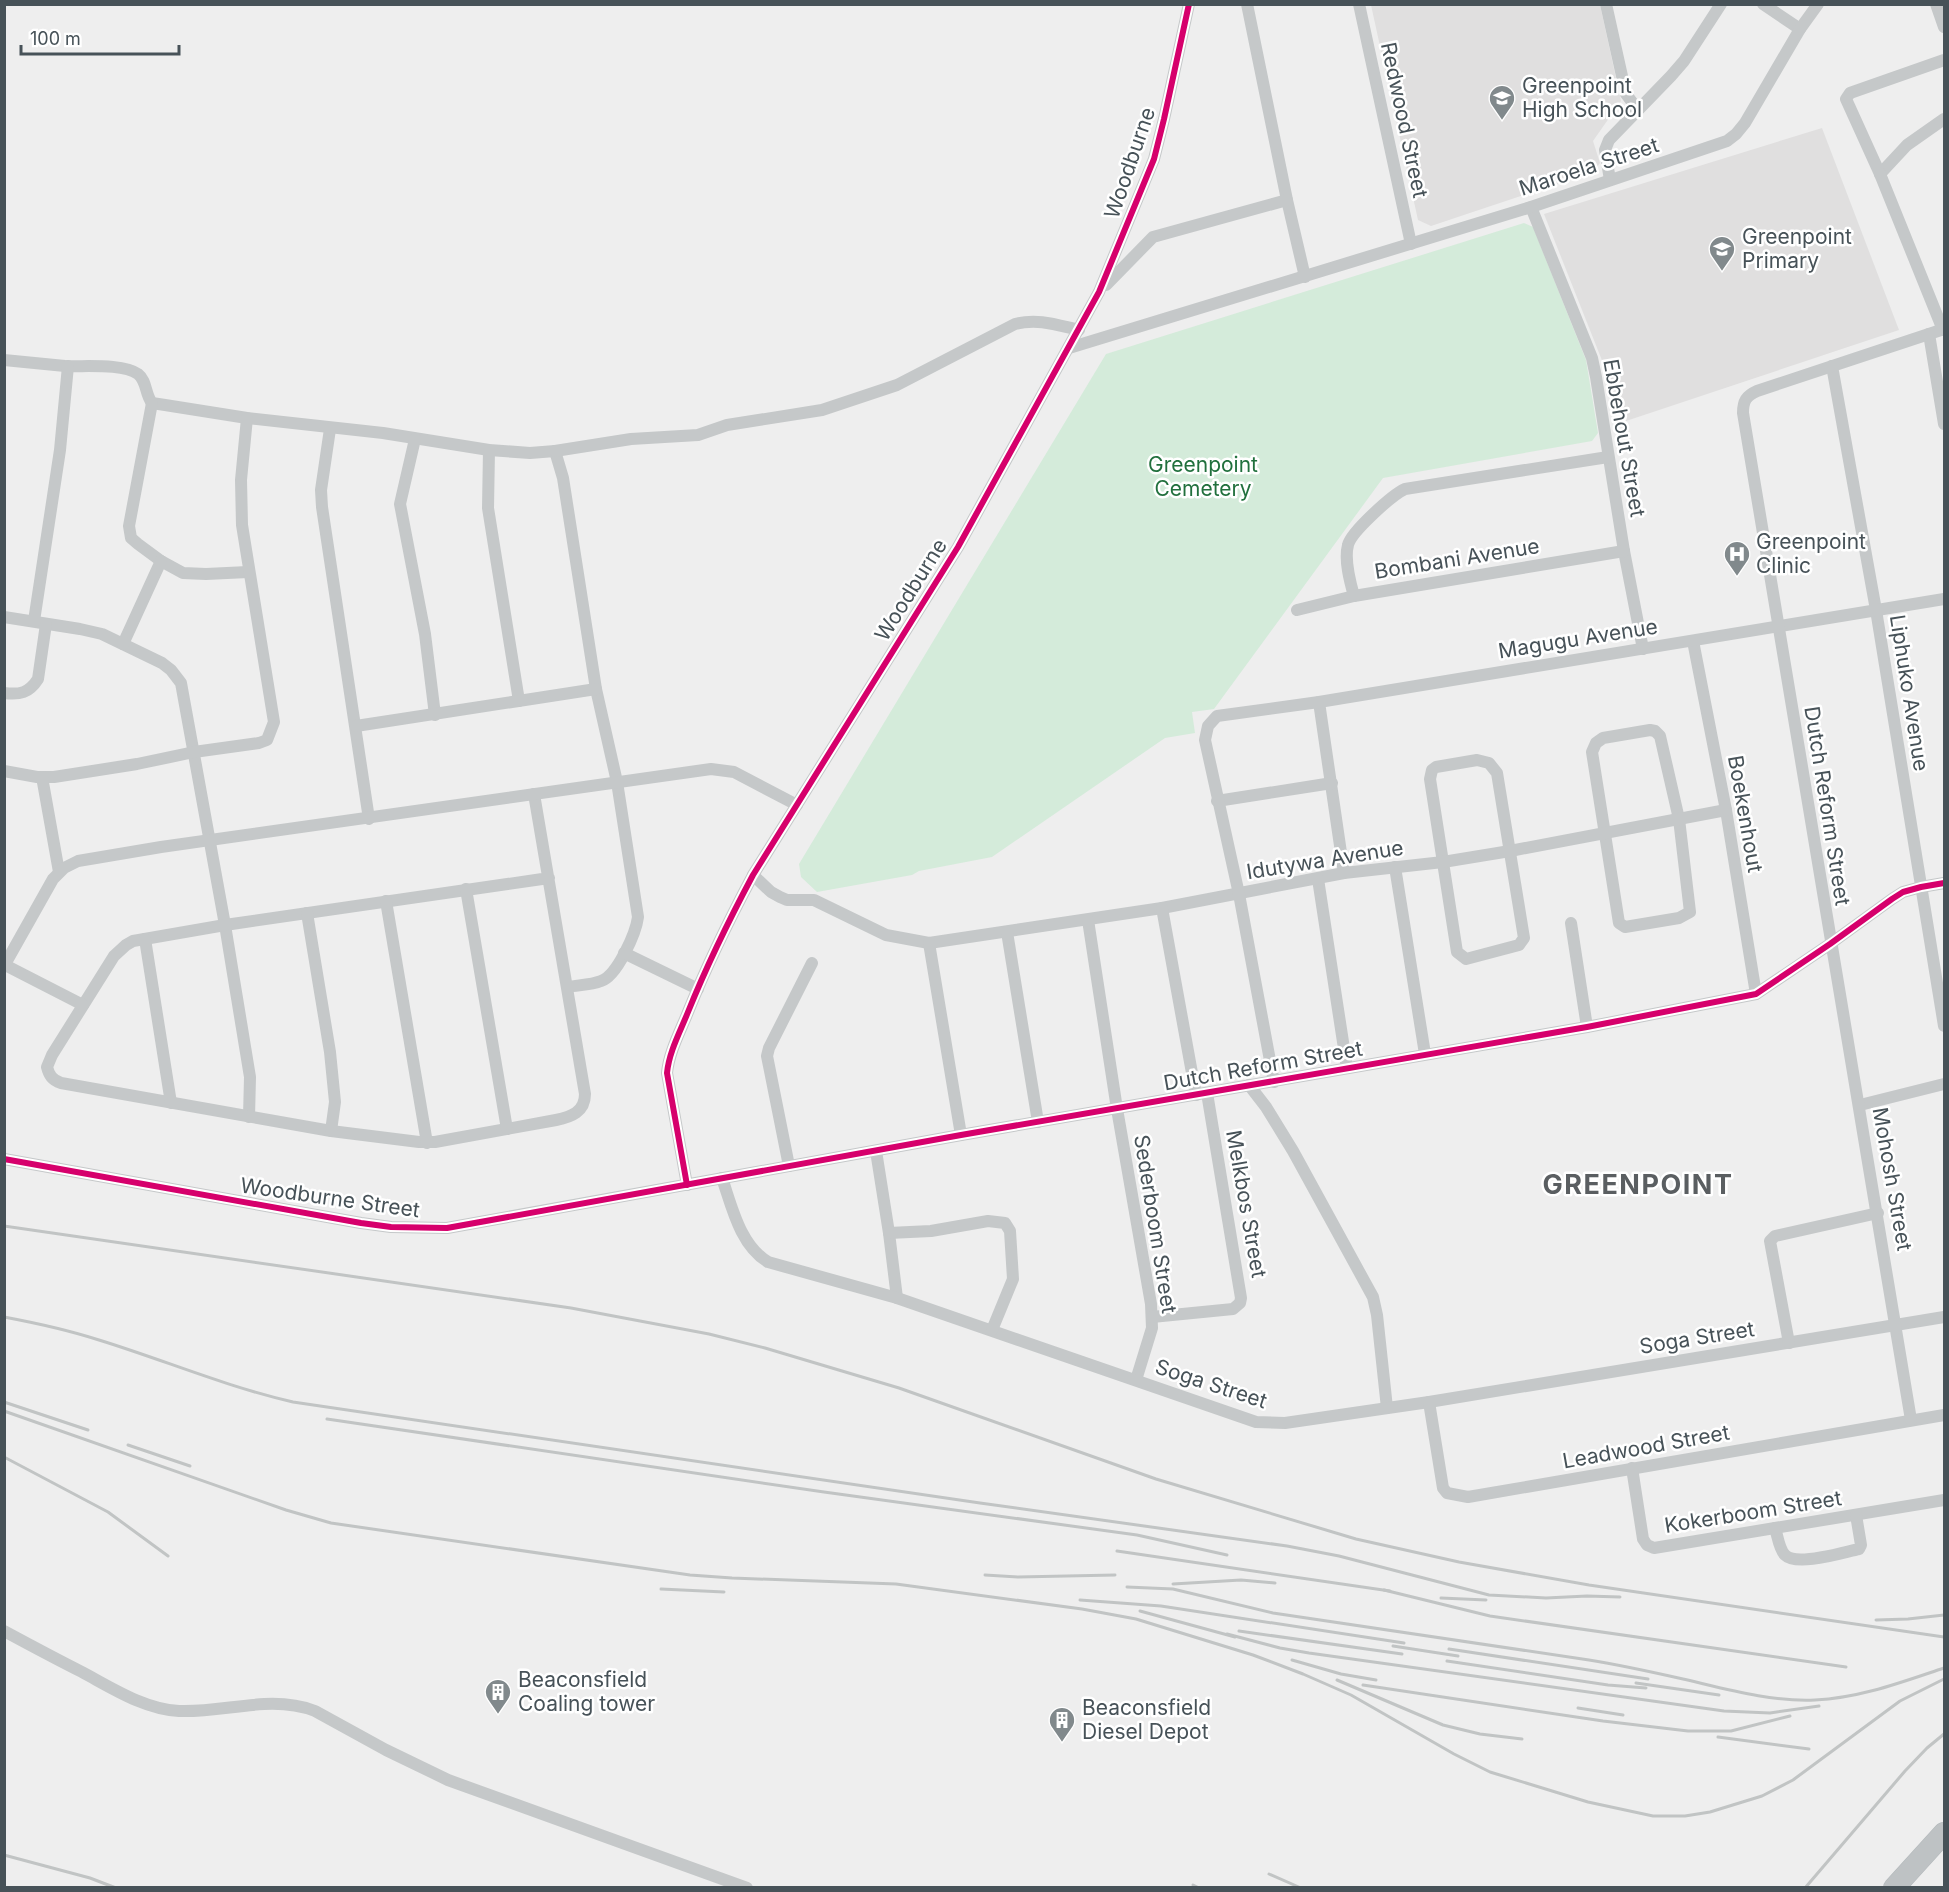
<svg xmlns="http://www.w3.org/2000/svg" width="1949" height="1892" viewBox="0 0 1949 1892" font-family="Inter,sans-serif">
<style>
.education{fill:#e0dfdf}
.green{fill:#d4ebda}
.lines{fill:none;stroke-linecap:round;stroke-linejoin:round}
.trunk-casing{stroke:#b4b9bc;stroke-width:22}
.minor{stroke:#c5c8c9;stroke-width:12}
.trunk{stroke:#bec2c4;stroke-width:21}
.rail{stroke:#c1c4c4;stroke-width:3}
.cycleway-casing{stroke:#fff;stroke-width:10}
.cycleway{stroke:#d6006c;stroke-width:6}
.labels{text-anchor:middle;stroke-width:5;stroke-linejoin:round;paint-order:stroke}
.poi-label{font-size:21px;fill:#475258;stroke:#fff;text-anchor:start}
.street-label{font-size:21px;fill:#475258;stroke:#fff}
.park-label{font-size:21px;fill:#21703d;stroke:#fff}
.district-label{font-size:27px;font-weight:bold;letter-spacing:1.5px;fill:#5a5e61;stroke:#fff}
</style>
<rect width="100%" height="100%" fill="#eee"/>
<g class="education">
<path d="M1371,5H1600L1621,101L1593,141L1600,163L1593,172L1431,226L1418,220Z"/>
<path d="M1822,128L1899,330L1626,421L1544,214Z"/>
</g>
<path class="green" d="M1524,223L1533,227L1586,360L1598,433L1592,441L1383,478L1214,709L1192,712L1195,733L1165,738L992,857L919,871L912,875L817,892L801,877L799,864L1106,354Z"/>
<g class="lines">
<g class="trunk-casing">
<path id="trunk" d="M1894,1888L1944,1833"/>
</g>
<g class="minor">
<path d="M1247,4L1287,200L1305,277"/>
<path d="M1359,4L1411,244"/>
<path d="M1606,4L1626,94L1638,110"/>
<path d="M1763,4L1800,29"/>
<path d="M1936,4L1944,27"/>
<path d="M1880,174L1907,145L1944,119"/>
<path d="M1610,180L1605,150L1609,140L1671,76L1684,61L1721,4"/>
<path d="M1531,207L1592,358L1596,377L1624,551L1643,649"/>
<path d="M1106,285L1153,237L1287,200"/>
<path d="M1943,330L1880,174L1846,99L1850,93L1944,60"/>
<path d="M1929,334L1944,424"/>
<path d="M1069,348L1531,207L1727,141L1736,134L1745,123L1800,29L1818,4"/>
<path d="M4,360C25,362 45,364 65,366C83,367 123,363 138,374C147,381 145,394 152,403L165,405L247,418L383,433L489,450L530,453L555,451L563,478L596,689L617,782L638,917C636,933 617,976 601,981C591,985 578,985 568,987"/>
<path d="M1832,366L1876,610L1944,1026"/>
<path d="M152,403L129,526L131,538L138,544L161,561L183,573L206,574L248,572"/>
<path d="M330,429L321,490L322,507L369,819"/>
<path d="M415,439L400,504L425,634L435,715"/>
<path d="M489,450L488,508L519,701"/>
<path d="M555,451L631,439L698,435L727,425L822,410L897,385L1015,324C1038,318 1057,325 1079,330"/>
<path d="M1354,596C1350,582 1344,560 1348,545C1351,532 1392,495 1405,489L1608,457"/>
<path d="M1297,610L1354,596L1624,551"/>
<path d="M4,617L80,629L102,634L162,663L171,670L181,683L225,925L250,1077L249,1117"/>
<path d="M34,621L60,450L68,366"/>
<path d="M1693,641L1726,810L1756,994"/>
<path d="M123,644L161,561"/>
<path d="M4,693C20,695 29,693 38,679L46,624"/>
<path d="M1319,702L1344,873"/>
<path d="M356,726L596,689"/>
<path d="M1650,730L1655,731L1660,736L1679,819L1690,912L1679,918L1625,927L1619,923L1592,752L1596,743L1603,738Z"/>
<path d="M1477,760L1489,763L1497,773L1524,938L1519,945L1466,959L1457,952L1430,779L1432,770L1436,767Z"/>
<path d="M4,771L37,777H54L137,764L194,752L259,743L267,740L274,722L242,525L241,480L247,418"/>
<path d="M42,777L59,872"/>
<path d="M534,794L585,1094C585,1112 571,1117 556,1120L435,1142H419L331,1131L61,1083C52,1080 49,1075 47,1067L52,1055L114,956L126,945L133,941L225,925L549,878"/>
<path d="M1217,801L1332,783"/>
<path d="M1395,867L1425,1054"/>
<path d="M753,875L771,892L780,897L787,900H814L886,935L929,943L1162,908L1344,873L1443,862L1510,851L1726,810"/>
<path d="M1318,879L1347,1068"/>
<path d="M466,889L507,1129"/>
<path d="M386,901L427,1143"/>
<path d="M1162,908L1196,1095"/>
<path d="M307,913L330,1052L335,1102L331,1131"/>
<path d="M1088,920L1117,1109L1151,1304L1152,1328L1136,1380"/>
<path d="M1571,923L1587,1027"/>
<path d="M1007,932L1038,1122"/>
<path d="M145,939L171,1103"/>
<path d="M929,943L961,1135"/>
<path d="M624,953L698,989"/>
<path d="M5,965L83,1005"/>
<path d="M4,966L53,879L64,868L78,861L161,847L711,769L734,772L797,805"/>
<path d="M1274,1082L1239,894L1205,740L1208,726L1217,716L1319,702L1944,599"/>
<path d="M1249,1085L1266,1107L1293,1151L1373,1297L1377,1315L1387,1408"/>
<path d="M1860,1105L1944,1084"/>
<path d="M876,1151L889,1233L897,1298"/>
<path d="M4,1159L361,1223L391,1227L447,1228L961,1135L1587,1027L1756,994L1830,944L1892,899L1903,892L1921,887L1944,883"/>
<path d="M789,1166L767,1056L769,1048L812,963"/>
<path d="M722,1178C732,1207 740,1245 768,1262L897,1298L1256,1422L1285,1423L1429,1402L1944,1317"/>
<path d="M687,1185L667,1073C669,1052 680,1032 688,1012C707,965 729,920 753,875L958,547L1099,292L1154,159L1164,119L1189,4"/>
<path d="M889,1233L931,1231L988,1221L1005,1223L1010,1231L1013,1279L992,1330"/>
<path d="M1152,1317L1233,1309L1240,1303L1241,1298L1207,1093"/>
<path d="M1789,1343L1770,1241L1775,1236L1878,1213"/>
<path d="M1429,1402L1443,1488L1447,1493L1468,1497L1944,1415"/>
<path d="M1911,1420L1743,413C1743,401 1746,396 1757,391L1944,329"/>
<path d="M1632,1468L1643,1539L1647,1545L1654,1548L1944,1500"/>
<path d="M1775,1528C1778,1537 1779,1549 1785,1555C1797,1567 1844,1552 1859,1549L1861,1545L1856,1515"/>
<path d="M4,1631C30,1645 56,1659 82,1672C112,1688 144,1709 179,1711C225,1713 270,1694 315,1711L386,1750L448,1780L747,1888"/>
</g>
<use href="#trunk" class="trunk"/>
<g class="rail">
<path d="M4,1226L571,1308L709,1334L765,1348L899,1388L1156,1479L1356,1539L1459,1562L1589,1585L1944,1637"/>
<path d="M4,1317C36,1323 68,1330 99,1340C164,1360 227,1387 293,1402L980,1503L1287,1546L1339,1556L1489,1595L1546,1598L1587,1596L1620,1597"/>
<path d="M4,1402L88,1430"/>
<path d="M4,1411L286,1510L331,1523L690,1575L732,1578L896,1584L1082,1609L1136,1619L1253,1655L1303,1674L1351,1695L1454,1754L1490,1772L1588,1802L1653,1816H1685L1710,1812L1762,1796L1793,1780L1900,1701L1944,1679"/>
<path d="M327,1419L824,1492L1137,1535L1227,1555"/>
<path d="M128,1445L190,1466"/>
<path d="M4,1457L108,1512L168,1556"/>
<path d="M1117,1551L1390,1591"/>
<path d="M985,1575L1018,1577L1115,1575"/>
<path d="M1173,1584L1241,1580L1275,1583"/>
<path d="M1127,1587L1173,1589L1273,1613L1589,1660C1620,1665 1652,1672 1683,1679C1726,1689 1771,1702 1815,1700C1860,1698 1902,1682 1944,1668"/>
<path d="M661,1589L724,1592"/>
<path d="M1384,1590L1490,1616L1846,1667"/>
<path d="M1441,1598L1486,1600"/>
<path d="M1080,1600L1161,1606L1404,1643"/>
<path d="M1140,1611L1235,1637"/>
<path d="M1876,1620L1908,1619L1944,1615"/>
<path d="M1239,1631L1402,1654"/>
<path d="M1227,1634L1280,1648L1309,1653L1724,1711L1770,1713L1819,1706"/>
<path d="M1393,1646L1458,1656"/>
<path d="M1449,1649L1648,1679"/>
<path d="M1292,1660L1341,1674L1376,1680"/>
<path d="M1447,1661L1608,1685L1646,1688"/>
<path d="M1337,1680L1443,1725L1480,1734L1522,1739"/>
<path d="M1636,1683L1719,1695"/>
<path d="M1363,1685L1603,1721L1688,1731H1731L1790,1716"/>
<path d="M1578,1708L1623,1715"/>
<path d="M1718,1737L1809,1749"/>
<path d="M4,1855L90,1878L116,1888"/>
<path d="M1269,1874L1301,1888"/>
<path d="M1193,1885L1199,1888"/>
<path d="M1805,1888L1905,1771L1927,1748L1944,1734"/>
</g>
<g class="cycleway-casing">
<g id="cycleway">
<path d="M4,1159L361,1223L391,1227L447,1228L961,1135L1587,1027L1756,994L1830,944L1892,899L1903,892L1921,887L1944,883"/>
<path d="M687,1185L667,1073C669,1052 680,1032 688,1012C707,965 729,920 753,875L958,547L1099,292L1154,159L1164,119L1189,4"/>
</g>
</g>
<use href="#cycleway" class="cycleway"/>
</g>
<defs>
<g id="school-pin" transform="scale(1.35)"><path d="M0 17L-7.5 6A9.5 9.5 0 1 1 7.5 6Z" fill="#81898c" stroke="#fff"/><path d="M0-5L7-2L0 1L-7-2ZM-4 1L0 2.5L4 1V4Q0 6-4 4Z" fill="#fff"/></g>
<g id="hospital-pin" transform="scale(1.35)"><path d="M0 17L-7.5 6A9.5 9.5 0 1 1 7.5 6Z" fill="#81898c" stroke="#fff"/><path d="M-5-5h3v3.5h4V-5h3V5h-3V1.5h-4V5h-3Z" fill="#fff"/></g>
<g id="building-pin" transform="scale(1.35)"><path d="M0 17L-7.5 6A9.5 9.5 0 1 1 7.5 6Z" fill="#81898c" stroke="#fff"/><path d="M-4-6H4V6H1V3H-1V6H-4ZM-2.5-4.3h1.7v1.8h-1.7ZM.8-4.3h1.7v1.8H.8ZM-2.5-1h1.7V.8h-1.7ZM.8-1h1.7V.8H.8Z" fill="#fff"/></g>
</defs>
<g fill-rule="evenodd">
<use href="#school-pin" x="1502" y="98"/>
<use href="#school-pin" x="1722" y="249"/>
<use href="#hospital-pin" x="1737" y="554"/>
<use href="#building-pin" x="498" y="1692"/>
<use href="#building-pin" x="1062" y="1720"/>
</g>
<g class="labels">
<g class="poi-label">
<text x="1522" y="93">Greenpoint<tspan x="1522" dy="24">High School</tspan></text>
<text x="1742" y="244">Greenpoint<tspan x="1742" dy="24">Primary</tspan></text>
<text x="1756" y="549">Greenpoint<tspan x="1756" dy="24">Clinic</tspan></text>
<text x="518" y="1687">Beaconsfield<tspan x="518" dy="24">Coaling tower</tspan></text>
<text x="1082" y="1715">Beaconsfield<tspan x="1082" dy="24">Diesel Depot</tspan></text>
</g>
<g class="street-label">
<text transform="translate(1404 120) rotate(78)" y="7">Redwood Street</text>
<text transform="translate(1130 163) rotate(-71)" y="7">Woodburne</text>
<text transform="translate(1589 167) rotate(-18)" y="7">Maroela Street</text>
<text transform="translate(1624 438) rotate(80)" y="7">Ebbehout Street</text>
<text transform="translate(1457 559) rotate(-9)" y="7">Bombani Avenue</text>
<text transform="translate(911 590) rotate(-58)" y="7">Woodburne</text>
<text transform="translate(1578 639) rotate(-9)" y="7">Magugu Avenue</text>
<text transform="translate(1909 693) rotate(81)" y="7">Liphuko Avenue</text>
<text transform="translate(1827 806) rotate(81)" y="7">Dutch Reform Street</text>
<text transform="translate(1745 814) rotate(80)" y="7">Boekenhout</text>
<text transform="translate(1325 860) rotate(-9)" y="7">Idutywa Avenue</text>
<text transform="translate(1263 1066) rotate(-10)" y="7">Dutch Reform Street</text>
<text transform="translate(1892 1179) rotate(80)" y="7">Mohosh Street</text>
<text transform="translate(330 1198) rotate(8)" y="7">Woodburne Street</text>
<text transform="translate(1246 1204) rotate(80)" y="7">Melkbos Street</text>
<text transform="translate(1155 1224) rotate(81)" y="7">Sederboom Street</text>
<text transform="translate(1697 1338) rotate(-9)" y="7">Soga Street</text>
<text transform="translate(1211 1384) rotate(18)" y="7">Soga Street</text>
<text transform="translate(1646 1447) rotate(-10)" y="7">Leadwood Street</text>
<text transform="translate(1753 1512) rotate(-9)" y="7">Kokerboom Street</text>
</g>
<g class="park-label">
<text x="1203" y="472">Greenpoint<tspan x="1203" dy="24">Cemetery</tspan></text>
</g>
<g class="district-label">
<text x="1638" y="1194">GREENPOINT</text>
</g>
</g>
<rect width="1949" height="1892" fill="none" stroke="#475258" stroke-width="12"/>
<path d="M21 45v9h158v-9" fill="none" stroke="#475258" stroke-width="3"/>
<text x="30" y="45" font-size="18" fill="#475258" stroke="#ffffff" stroke-width="4.5" paint-order="stroke">100 m</text>
</svg>
